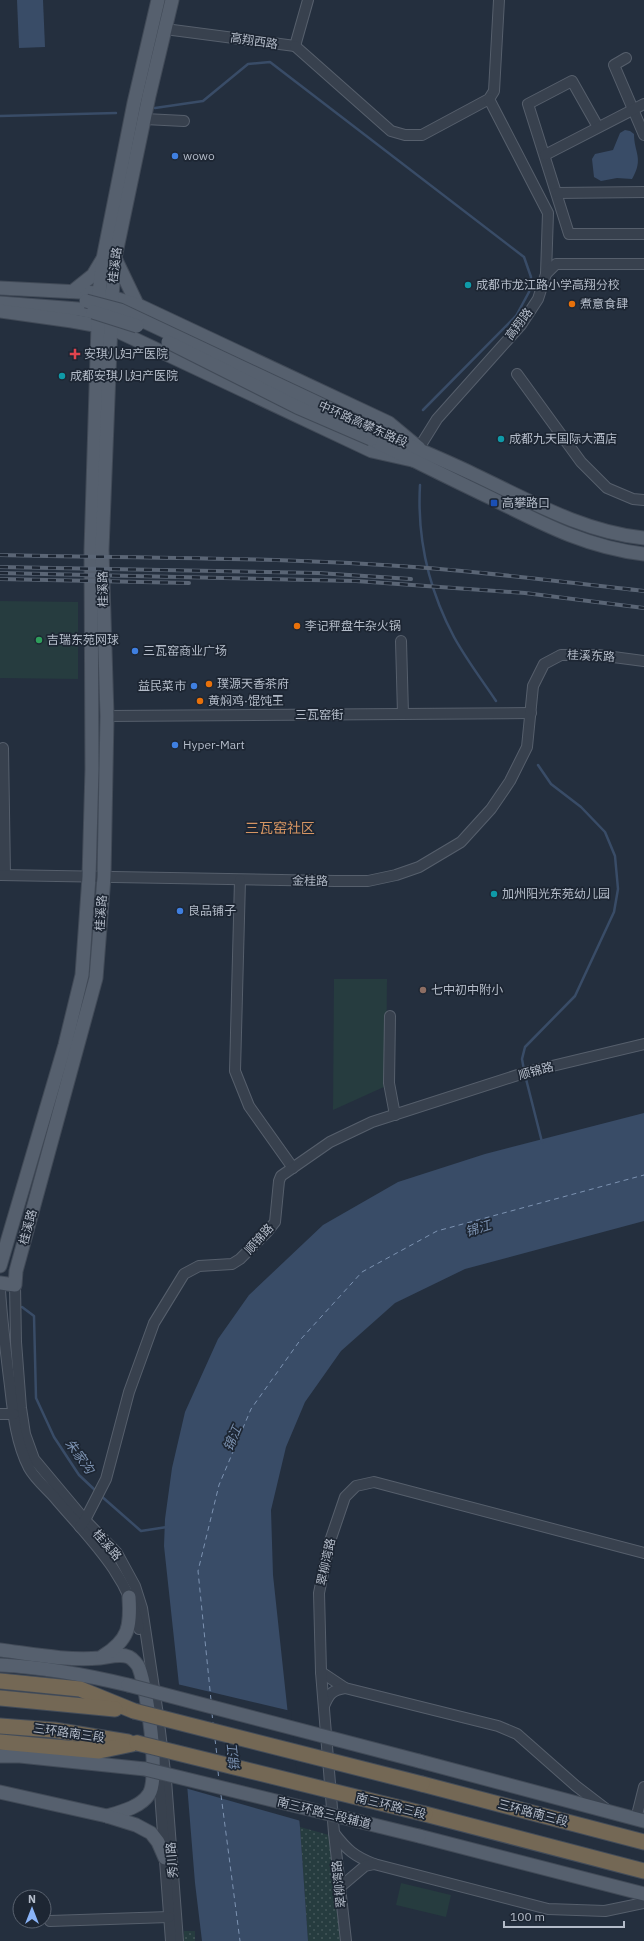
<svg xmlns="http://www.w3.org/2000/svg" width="644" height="1941" viewBox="0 0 644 1941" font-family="'IBM Plex Sans','Noto Sans SC',sans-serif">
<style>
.park{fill:url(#park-dots)}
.pitch{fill:#263c3f}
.water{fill:#394c67}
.pier{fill:#242f3e}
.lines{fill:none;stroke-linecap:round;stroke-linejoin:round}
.stream{stroke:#394c67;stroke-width:2.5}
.ferry{stroke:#7c92b1;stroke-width:1;stroke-dasharray:5 4;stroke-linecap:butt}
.minor-casing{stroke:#565f6c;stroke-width:12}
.major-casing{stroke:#414a57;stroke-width:15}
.highway-casing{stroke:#434c59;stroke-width:17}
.minor{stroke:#38414e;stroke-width:10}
.major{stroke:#56606e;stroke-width:13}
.highway{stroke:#746855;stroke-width:15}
.rail-casing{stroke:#5a6575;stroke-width:4}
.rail{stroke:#1d2633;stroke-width:2.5;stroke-dasharray:8;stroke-linecap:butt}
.major-bridge-casing{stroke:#414a57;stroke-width:15;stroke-linecap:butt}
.highway-bridge-casing{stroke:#434c59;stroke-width:17;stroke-linecap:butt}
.major-bridge{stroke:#56606e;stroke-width:13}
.highway-bridge{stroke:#746855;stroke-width:15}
.shop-dot{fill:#3f7fe0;stroke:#1d2633;stroke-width:1.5}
.culture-dot{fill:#0f9aa8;stroke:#1d2633;stroke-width:1.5}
.food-dot{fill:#e8710a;stroke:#1d2633;stroke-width:1.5}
.health-dot{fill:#e0444e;stroke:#1d2633;stroke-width:1.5}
.transit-dot{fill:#1a4fb4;stroke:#1d2633;stroke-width:1.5}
.leisure-dot{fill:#2e9e5b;stroke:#1d2633;stroke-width:1.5}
.education-dot{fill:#8d6e63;stroke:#1d2633;stroke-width:1.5}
.labels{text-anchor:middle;stroke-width:3.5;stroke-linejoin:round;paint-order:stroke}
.street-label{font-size:12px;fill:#b4bcc9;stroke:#1d2633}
.poi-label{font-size:12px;fill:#b4bcc9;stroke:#1d2633;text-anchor:start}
.water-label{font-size:13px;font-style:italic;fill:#7c92b1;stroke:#1d2633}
.quarter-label{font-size:14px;fill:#d59563;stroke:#1d2633}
</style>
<defs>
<pattern id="park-dots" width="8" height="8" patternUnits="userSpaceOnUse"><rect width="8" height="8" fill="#263c3f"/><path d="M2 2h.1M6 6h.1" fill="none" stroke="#435659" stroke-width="1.8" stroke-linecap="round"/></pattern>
</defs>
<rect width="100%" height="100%" fill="#242f3e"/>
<g class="park">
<path d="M300,1827L329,1835L342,1941H308Z"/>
<rect x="184" y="1931" width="11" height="10"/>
</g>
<g class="pitch">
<path d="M0,601L78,602V679L0,678Z"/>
<path d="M334,979H387L386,1086L333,1110Z"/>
<path d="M401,1883L451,1895L446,1917L396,1905Z"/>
</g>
<g class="water">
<path d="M17,0H43L45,47L19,48Z"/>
<path d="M625,130L630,131L634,134C634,153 644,158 632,179L617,178L601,181L594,177L592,159L595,154L613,150L620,133Z"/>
<path d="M644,1113V1221L465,1269L395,1303L341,1351L305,1402L286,1447L271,1510L273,1575L300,1827L308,1941H202L195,1883L179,1685L164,1546L165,1519L172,1468L185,1412L218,1339L249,1295L323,1225L398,1182L485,1154Z"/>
</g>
<path class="pier" d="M177,1684L291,1711L301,1821L185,1788Z"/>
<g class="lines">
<g class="stream">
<path d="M155,108L203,101L248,64L270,62L524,257L531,277L529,292L516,316L423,410"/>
<path d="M0,116L116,113"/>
<path d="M420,485C417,538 429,590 454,637C466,659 482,680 496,701"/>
<path d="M524,1070L522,1059L525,1047L575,996L614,912L618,889L615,856L605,832L581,807L551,784L538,765"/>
<path d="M525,1075L542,1142"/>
<path d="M22,1307L34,1316L36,1398L54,1437L79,1475L96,1491"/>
<path d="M100,1495L141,1531L167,1527"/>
</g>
<g class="ferry">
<path d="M211,1700L198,1571L219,1485L251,1409L301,1339L362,1272L437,1231L644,1175"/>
<path d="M212,1713L213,1724"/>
<path d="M215,1739L217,1756"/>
<path d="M218,1771L219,1781"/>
<path d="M221,1795L240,1941"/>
</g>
<g class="minor-casing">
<g id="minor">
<path d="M165,29L295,46L308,0"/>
<path d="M295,46L391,131L405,135H422L489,99L494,91L499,0"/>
<path d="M626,58L614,65L644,135"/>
<path d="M489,99L548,213L546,274"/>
<path d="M145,119L184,121"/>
<path d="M598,127L572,81L528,104L569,234H644"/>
<path d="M545,155L644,104"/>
<path d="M557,193L644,192"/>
<path d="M517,374L581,462L607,488L633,499L644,500"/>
<path d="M419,448L437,419L521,325L538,299L546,274L556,264H644"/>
<path d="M401,641L403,714"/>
<path d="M107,716L531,713"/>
<path d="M3,748L5,875"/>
<path d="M0,875L335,881H368L396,875L419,867L461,842L491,809L510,781L527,747L533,686L544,664L561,655H598L644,661"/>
<path d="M240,880L235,1071L249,1106L293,1168"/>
<path d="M390,1016L389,1083L395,1115"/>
<path d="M15,1285L16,1342L21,1408L25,1434L34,1459L85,1520L117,1553L135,1586L142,1608L158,1715L166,1780L178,1941"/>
<path d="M0,1290C2,1322 6,1354 10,1386C13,1413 16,1443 29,1468C35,1479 47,1489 55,1498C88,1537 130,1576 139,1629"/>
<path d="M0,1414H14"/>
<path d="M80,1527L85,1520L106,1479L129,1392L154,1323L184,1274L199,1266L232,1264L240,1259L267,1232L275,1222L279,1181L281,1176L330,1142L372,1122L527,1072L644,1044"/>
<path d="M321,1672L345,1688L498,1726L517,1734L576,1786L606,1809"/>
<path d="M324,1706C329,1694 332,1690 345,1688"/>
<path d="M159,1779L171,1941"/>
<path d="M636,1819L644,1787"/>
<path d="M334,1833C347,1850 354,1856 374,1864"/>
<path d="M339,1888L365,1866L374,1864L548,1909L605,1911L644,1903"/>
<path d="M50,1921L169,1917"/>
<path d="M346,1941L334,1833L321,1672L319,1593L329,1544L345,1497L356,1486L374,1482L644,1553"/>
</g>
</g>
<g class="major-casing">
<g id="major">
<path d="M115,258L138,306"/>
<path d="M0,288L99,293L140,306L389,423L419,448"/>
<path d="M73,291L93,275L102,260"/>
<path d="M0,303L78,309L93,312"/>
<path d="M0,311L72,321L111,328L372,451L412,460"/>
<path d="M373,429C406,445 440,458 473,474C528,500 583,532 644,538"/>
<path d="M371,439C411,459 451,479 491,498C543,524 586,547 644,554"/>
<path d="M0,1266L65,1045L82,975L89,877L92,769L91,550L99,293L103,259L134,103L158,0"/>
<path d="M0,1283L15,1285L16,1271L96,978L104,877L107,716L102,550L112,297L115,258L149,96L172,0"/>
<path d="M0,1650C32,1654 67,1661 100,1658C109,1657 120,1653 129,1657C133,1659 138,1665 139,1668C147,1689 160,1777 149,1794C141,1807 121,1812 107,1816"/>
<path d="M103,1656C129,1640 131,1626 129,1597"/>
<path d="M0,1665C43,1667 86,1675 128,1685"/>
<path d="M0,1756H20L145,1769"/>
<path d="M419,1761L644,1821"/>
<path d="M0,1792L107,1816L136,1825L151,1833L158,1842L165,1858"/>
<path d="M419,1836L644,1894"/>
</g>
</g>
<g class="highway-casing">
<g id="highway">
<path d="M0,1681L80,1689L134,1711"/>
<path d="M0,1698L115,1709"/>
<path d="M0,1726L54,1730L128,1742"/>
<path d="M0,1742L99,1751L137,1743"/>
<path d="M422,1784L644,1842"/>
<path d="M425,1814L644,1871"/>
</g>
</g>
<use href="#minor" class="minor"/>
<use href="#major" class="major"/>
<use href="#highway" class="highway"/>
<g class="rail-casing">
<g id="rail">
<path d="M0,555C133,558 266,557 399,566C481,571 562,582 644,591"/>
<path d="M0,567L318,573L411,579"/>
<path d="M0,573L356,581L525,593L644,608"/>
<path d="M0,579L189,583"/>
</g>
</g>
<use href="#rail" class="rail"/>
<g class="major-bridge-casing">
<g id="major-bridge">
<path d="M86,301L120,310L373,429"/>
<path d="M93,312L137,326"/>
<path d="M168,342L297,407L371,439"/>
<path d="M128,1685L419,1761"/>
<path d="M145,1769L419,1836"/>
</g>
</g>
<g class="highway-bridge-casing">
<g id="highway-bridge">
<path d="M134,1711L422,1784"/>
<path d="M137,1743L425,1814"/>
</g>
</g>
<use href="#major-bridge" class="major-bridge"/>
<use href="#highway-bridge" class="highway-bridge"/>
</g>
<g class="shop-dot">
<circle cx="175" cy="156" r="4"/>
<circle cx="135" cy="651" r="4"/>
<circle cx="194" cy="686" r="4"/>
<circle cx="175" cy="745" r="4"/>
<circle cx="180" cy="911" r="4"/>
</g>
<g class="culture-dot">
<circle cx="468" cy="285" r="4"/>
<circle cx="62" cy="376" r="4"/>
<circle cx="501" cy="439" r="4"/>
<circle cx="494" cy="894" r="4"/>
</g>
<g class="food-dot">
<circle cx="572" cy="304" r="4"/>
<circle cx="297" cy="626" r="4"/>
<circle cx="209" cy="684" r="4"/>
<circle cx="200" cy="701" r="4"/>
</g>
<path class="health-dot" d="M73 348h4v4h4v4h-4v4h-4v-4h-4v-4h4z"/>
<rect class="transit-dot" x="490" y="499" width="8" height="8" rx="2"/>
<circle class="leisure-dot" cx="39" cy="640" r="4"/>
<circle class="education-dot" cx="423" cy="990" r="4"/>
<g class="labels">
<g class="street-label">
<text transform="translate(254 41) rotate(8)" y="4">高翔西路</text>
<text transform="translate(115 265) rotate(-83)" y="4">桂溪路</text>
<text transform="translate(519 324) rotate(-53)" y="4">高翔路</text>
<text transform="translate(363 424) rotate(24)" y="4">中环路高攀东路段</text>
<text transform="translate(103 589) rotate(-91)" y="4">桂溪路</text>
<text transform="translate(591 656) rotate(3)" y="4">桂溪东路</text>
<text x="319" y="719">三瓦窑街</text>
<text transform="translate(310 881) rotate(1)" y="4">金桂路</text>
<text transform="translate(101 913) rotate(-86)" y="4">桂溪路</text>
<text transform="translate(536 1071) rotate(-15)" y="4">顺锦路</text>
<text transform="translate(28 1227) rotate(-75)" y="4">桂溪路</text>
<text transform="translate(259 1239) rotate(-48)" y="4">顺锦路</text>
<text transform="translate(107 1545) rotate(49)" y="4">桂溪路</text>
<text transform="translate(326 1562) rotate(-78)" y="4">翠柳湾路</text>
<text transform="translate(69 1733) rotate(8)" y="4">三环路南三段</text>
<text transform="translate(391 1806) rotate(14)" y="4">南三环路三段</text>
<text transform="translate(324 1813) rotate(14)" y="4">南三环路三段辅道</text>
<text transform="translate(533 1813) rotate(15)" y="4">三环路南三段</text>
<text transform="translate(172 1860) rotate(-94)" y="4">秀川路</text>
<text transform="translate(339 1884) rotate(-96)" y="4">翠柳湾路</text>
</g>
<g class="poi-label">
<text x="183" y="160">wowo</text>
<text x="476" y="289">成都市龙江路小学高翔分校</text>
<text x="580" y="308">煮意食肆</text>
<text x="84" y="358">安琪儿妇产医院</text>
<text x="70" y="380">成都安琪儿妇产医院</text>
<text x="509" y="443">成都九天国际大酒店</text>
<text x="502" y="507">高攀路口</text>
<text x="305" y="630">李记秤盘牛杂火锅</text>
<text x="47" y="644">吉瑞东苑网球</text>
<text x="143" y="655">三瓦窑商业广场</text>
<text x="217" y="688">璞源天香茶府</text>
<text x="186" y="690" text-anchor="end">益民菜市</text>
<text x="208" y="705">黄焖鸡·馄饨王</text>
<text x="183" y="749">Hyper-Mart</text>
<text x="502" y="898">加州阳光东苑幼儿园</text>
<text x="188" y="915">良品铺子</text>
<text x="431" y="994">七中初中附小</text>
</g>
<g class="water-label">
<text transform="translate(478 1228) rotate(-17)" y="5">锦江</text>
<text transform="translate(232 1438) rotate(-67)" y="5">锦江</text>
<text transform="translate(80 1456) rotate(54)" y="5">朱家沟</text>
<text transform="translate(233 1758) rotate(-97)" y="5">锦江</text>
</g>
<g class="quarter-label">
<text x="280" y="833">三瓦窑社区</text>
</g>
</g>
<g transform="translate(32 1909)"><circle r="19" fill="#1d2633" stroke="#59626f"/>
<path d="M0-3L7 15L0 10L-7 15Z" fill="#8ab4f8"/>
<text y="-6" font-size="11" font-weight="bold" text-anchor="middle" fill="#b4bcc9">N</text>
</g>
<path d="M504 1921v6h120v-6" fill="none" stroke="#b4bcc9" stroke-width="2"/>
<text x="510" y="1921" font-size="12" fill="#b4bcc9" stroke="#1d2633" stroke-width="3" paint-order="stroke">100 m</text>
</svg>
